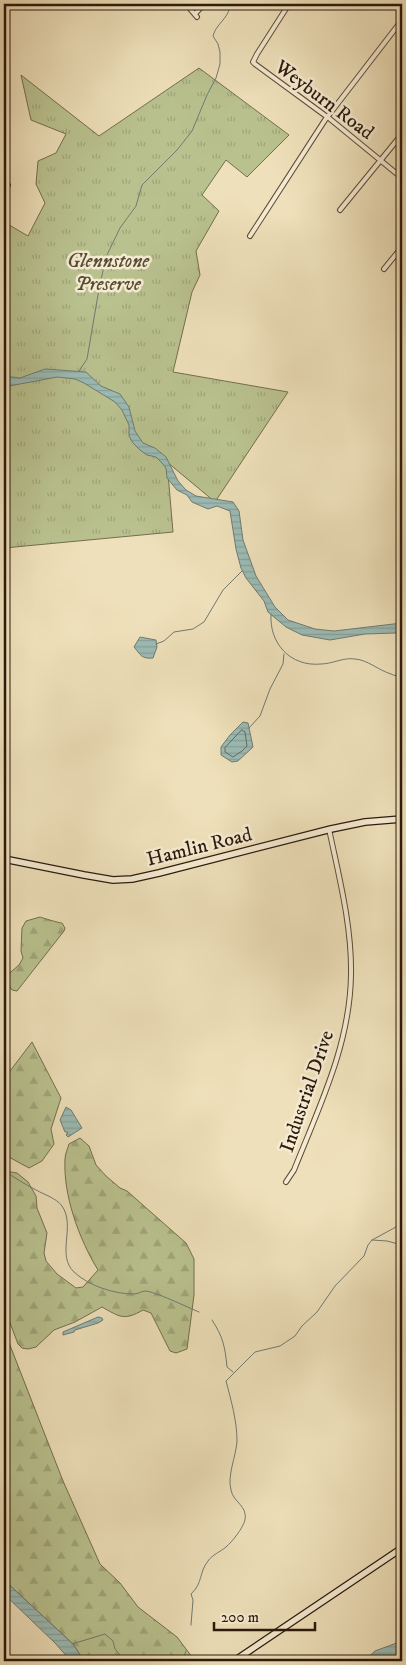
<svg xmlns="http://www.w3.org/2000/svg" width="406" height="1665" viewBox="0 0 406 1665" font-family="'IM FELL DW Pica',serif">
<style>
.grass{fill:url(#grass-tufts);stroke:#736e4e}
.forest{fill:url(#forest-firs);stroke:#736e4e}
.water{fill:url(#water-rules);stroke:#6f7b72}
.lines{fill:none;stroke-linecap:round;stroke-linejoin:round}
.shore{stroke:#646a61;stroke-width:1}
.stream{stroke:#6f7b72;stroke-width:1}
.street-casing{stroke:#5d4b38;stroke-width:6}
.secondary-casing{stroke:#2d190c;stroke-width:8}
.street{stroke:#f4ebd2;stroke-width:4}
.secondary{stroke:#f4ebd2;stroke-width:5.5}
.labels{text-anchor:middle;stroke-width:5;stroke-linejoin:round;paint-order:stroke}
.street-label{font-size:20px;fill:#2d190c;stroke:#f4ebd2}
.park-label{font-size:20px;font-style:italic;fill:#574c33;stroke:#f4ebd2}
</style>
<defs>
<pattern id="grass-tufts" width="24" height="20" patternUnits="userSpaceOnUse" patternTransform="scale(1.25)"><rect width="24" height="20" fill="#b9c28f"/><path d="M3 7l-1-3M5 7V3M7 7l1-3M15 17l-1-3M17 17v-4M19 17l1-3" fill="none" stroke="#9fa67a"/></pattern>
<pattern id="forest-firs" width="22" height="20" patternUnits="userSpaceOnUse" patternTransform="scale(1.25)"><rect width="22" height="20" fill="#b9c28f"/><path d="M5 1l3.5 6h-7zM16 11l3.5 6h-7z" fill="#9fa67a"/></pattern>
<pattern id="water-rules" width="6" height="5" patternUnits="userSpaceOnUse" patternTransform="scale(1.25)"><rect width="6" height="5" fill="#9bbcb6"/><path d="M0 2.5h6" fill="none" stroke="#86a19b"/></pattern>
</defs>
<rect width="100%" height="100%" fill="#eee0ba"/>
<filter id="stains"><feTurbulence type="fractalNoise" baseFrequency=".004" numOctaves="4"/><feColorMatrix values="0 0 0 0 .2 0 0 0 0 .09 0 0 0 0 .02 0 0 0 .5 -.17"/></filter>
<radialGradient id="worn" r=".72"><stop offset=".6" stop-color="#630" stop-opacity="0"/><stop offset="1" stop-color="#630" stop-opacity=".3"/></radialGradient>
<path class="grass" d="M199,68L289,135L247,177L226,160L202,195L219,211L196,251L200,275L192,292L173,372L288,392L215,502L167,462L173,532L4,548V222L28,236L45,203L36,184L38,161L56,153L66,134L31,120L21,75L99,136Z"/>
<g class="forest">
<path d="M40,917C43,918 59,923 62,923L65,928L64,931L17,991L12,990L4,978L19,965L23,958L21,951L22,928L26,921Z"/>
<path d="M32,1042L61,1098L51,1129L54,1144L42,1161L29,1168L7,1156L4,1157V1079Z"/>
<path d="M80,1138L89,1146L96,1165L106,1176L120,1188L127,1191L186,1243L194,1259V1295L187,1349L176,1353L170,1351L151,1313L143,1310C124,1321 120,1317 102,1307L75,1322L54,1330L36,1347L28,1349L22,1348L18,1344L4,1307V1171L17,1173L28,1182L36,1196L37,1208L47,1233L44,1253L46,1261L57,1274L76,1288L83,1287L98,1270C79,1239 63,1195 65,1159C65,1154 68,1148 69,1144Z"/>
<path d="M4,1335H6L63,1481L100,1564L120,1583L138,1607L177,1637L195,1661H84L73,1644L4,1580Z"/>
</g>
<g class="water">
<path d="M45,369L86,372L101,386L120,394L129,407L135,431L143,443L155,448L166,457L178,481L186,490L196,496L233,502L239,511L243,540L256,576L275,607L288,620L315,629L334,631L402,623V631L395,633L365,634L330,640L302,635L286,627L268,612L264,601L246,578L241,568L236,549L230,511L217,506L208,509L192,502L187,495L177,490L167,478L166,468L162,463L156,457L147,455L140,450L133,443L129,436V425L122,410L115,402L84,383L75,379L57,377L4,387V376L20,378Z"/>
<path d="M140,637L156,640L157,647L153,658C141,659 141,655 134,647Z"/>
<path d="M243,722L248,723L253,747L238,761L232,762L221,755V747L230,735Z"/>
<path d="M66,1107L71,1110L82,1128L68,1137L66,1135L68,1132H65L60,1120Z"/>
<path d="M98,1317L102,1318L103,1320L98,1323L75,1330L74,1332L63,1335V1332Z"/>
<path d="M4,1580L73,1644L84,1661H71L55,1643L4,1594Z"/>
<path d="M402,1641V1653L381,1661H364L375,1651Z"/>
</g>
<g class="lines">
<path class="shore" d="M242,730L245,732L247,746L242,751L233,757L225,752V748Z"/>
<g class="stream">
<path d="M79,371L87,359L99,289L106,257L120,228L136,206L142,185L177,150L192,131L207,95L216,78L220,64V52L218,44L213,36C216,24 227,20 230,7"/>
<path d="M4,538L6,548L4,554"/>
<path d="M271,614C269,643 290,667 321,664C332,664 344,657 355,659C368,660 378,670 391,674C394,676 399,676 402,676"/>
<path d="M156,644L164,641L174,632L193,629L204,622L223,590L242,571"/>
<path d="M249,728L260,716L270,689L283,664L284,654"/>
<path d="M4,1170C14,1178 25,1184 36,1190C45,1195 56,1198 62,1206C76,1226 56,1255 74,1272C89,1286 114,1294 134,1294C138,1294 142,1291 145,1291C154,1291 189,1308 199,1312"/>
<path d="M372,1240L387,1241L402,1245"/>
<path d="M212,1320C223,1337 225,1346 227,1367L233,1372"/>
<path d="M191,1625L193,1600L191,1594C203,1583 199,1572 208,1561C212,1555 220,1552 226,1547C232,1542 243,1528 245,1520C248,1506 233,1502 231,1490C227,1475 236,1457 237,1441C237,1421 231,1400 226,1381L255,1352L280,1346L295,1336L302,1326L317,1312L335,1286L364,1256L368,1245L372,1240L396,1227L401,1215L402,1190"/>
<path d="M72,1644L105,1634L113,1641L115,1649L125,1661"/>
<path d="M182,1661L186,1651"/>
</g>
<g class="street-casing">
<g id="street">
<path d="M186,4L197,17"/>
<path d="M289,4L257,54L253,62L255,64L330,119L402,178"/>
<path d="M399,4L402,8"/>
<path d="M195,14L204,4"/>
<path d="M4,181L8,185"/>
<path d="M340,210L402,134"/>
<path d="M250,236L325,120L402,20"/>
<path d="M384,269L402,247"/>
<path d="M286,1182L294,1170C319,1107 350,1045 351,975C352,926 339,877 329,829"/>
</g>
</g>
<g class="secondary-casing">
<g id="secondary">
<path d="M4,859L84,875L113,880L132,879L159,873L331,829L365,822L402,819"/>
<path d="M234,1661L402,1548"/>
</g>
</g>
<use href="#street" class="street"/>
<use href="#secondary" class="secondary"/>
</g>
<g class="labels">
<g class="street-label">
<text transform="translate(325 99) rotate(37)" y="7">Weyburn Road</text>
<text transform="translate(199 846) rotate(-14)" y="7">Hamlin Road</text>
<text transform="translate(306 1091) rotate(-71)" y="7">Industrial Drive</text>
</g>
<g class="park-label">
<text x="108" y="267">Glennstone<tspan x="108" dy="23">Preserve</tspan></text>
</g>
</g>
<rect width="406" height="1665" fill="none" stroke="#eee0ba" stroke-width="20"/>
<rect x="5" y="5" width="396" height="1655" fill="none" stroke="#2d190c" stroke-width="2.5"/>
<rect x="10" y="10" width="386" height="1645" fill="none" stroke="#2d190c"/>
<path d="M214 1622v8h101v-8" fill="none" stroke="#2d190c" stroke-width="2.5"/>
<text x="221" y="1622" font-size="15" fill="#2d190c" stroke="#f4ebd2" stroke-width="4" paint-order="stroke">200 m</text>
<rect width="100%" height="100%" filter="url(#stains)"/>
<rect width="100%" height="100%" fill="url(#worn)"/>
</svg>
